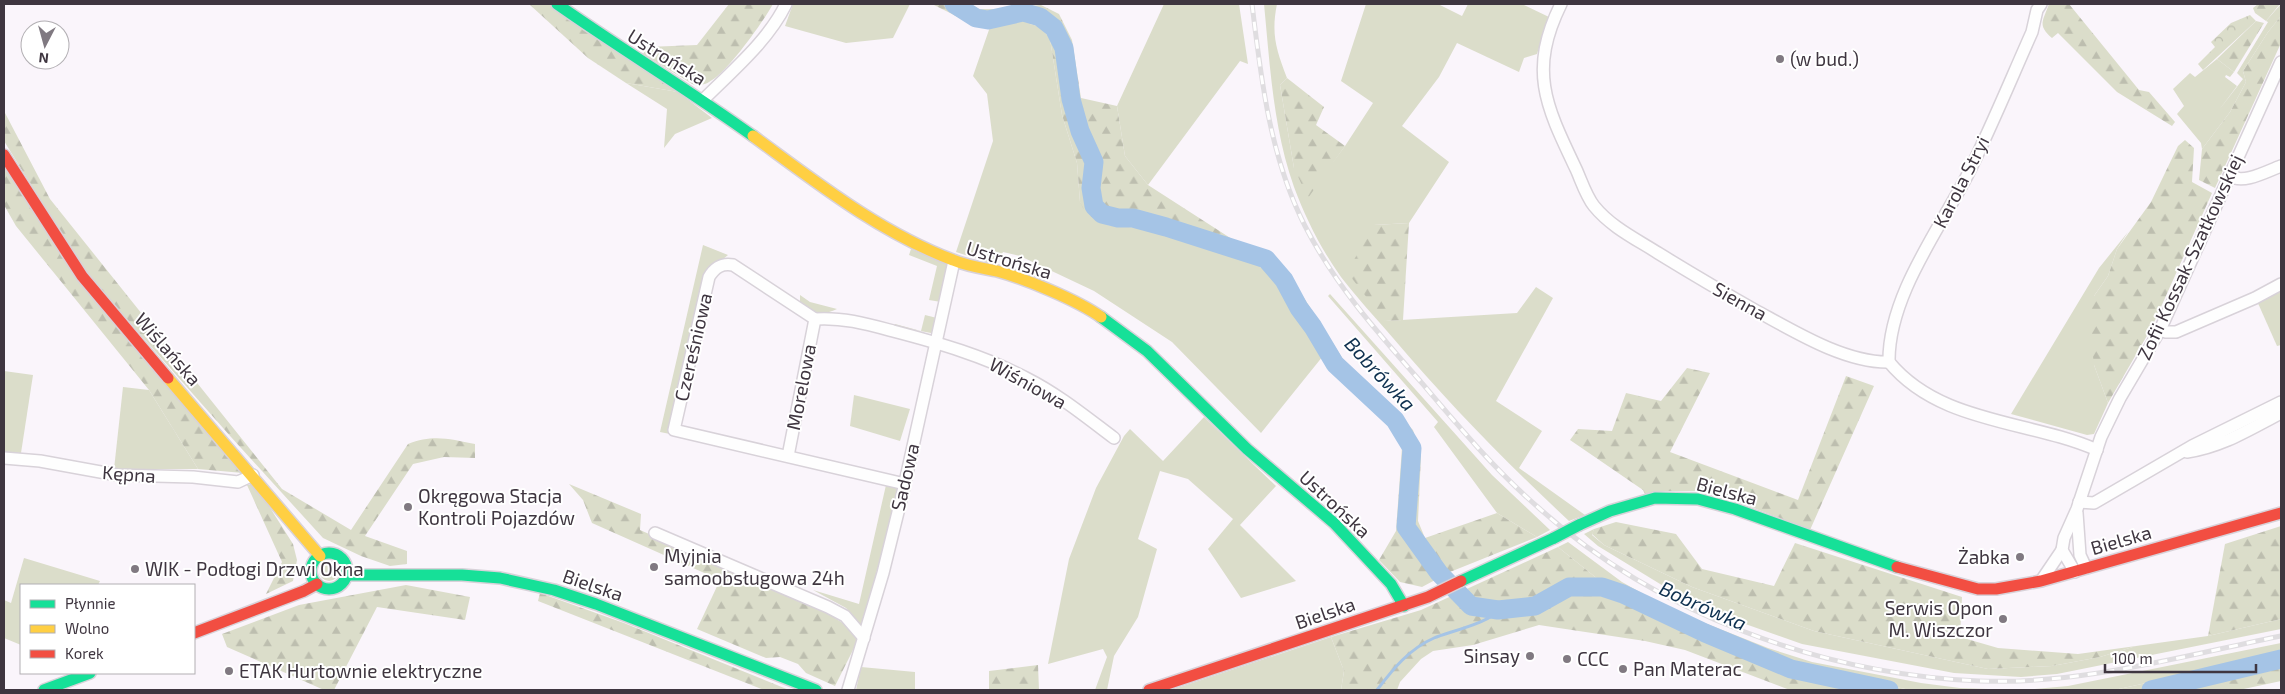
<svg xmlns="http://www.w3.org/2000/svg" width="2285" height="694" viewBox="0 0 2285 694" font-family="'Exo 2',sans-serif">
<style>
.grass{fill:#dbddca}
.forest{fill:url(#forest-firs)}
.park{fill:url(#park-crowns)}
.lines{fill:none;stroke-linecap:round;stroke-linejoin:round}
.stream{stroke:#a5c4e6;stroke-width:3}
.river{stroke:#a5c4e6;stroke-width:19}
.street-casing{stroke:#d8d2d9;stroke-width:14}
.fast-casing{stroke:#d8d2d9;stroke-width:14}
.slow-casing{stroke:#d8d2d9;stroke-width:14}
.jam-casing{stroke:#d8d2d9;stroke-width:14}
.street{stroke:#fefefe;stroke-width:11}
.fast{stroke:#16e098;stroke-width:11}
.slow{stroke:#ffcf43;stroke-width:11}
.jam{stroke:#f24e42;stroke-width:11}
.rail-casing{stroke:#dfdde0;stroke-width:5}
.rail{stroke:#fff;stroke-width:3;stroke-dasharray:9;stroke-linecap:butt}
.fast-bridge-casing{stroke:#d8d2d9;stroke-width:14;stroke-linecap:butt}
.fast-bridge{stroke:#16e098;stroke-width:11}
.poi-dot{fill:#807981;stroke:#fff;stroke-width:2}
.labels{text-anchor:middle;stroke-width:4;stroke-linejoin:round;paint-order:stroke}
.street-label{font-size:19px;fill:#3f3640;stroke:#fff}
.poi-label{font-size:19px;fill:#3f3640;stroke:#fff;text-anchor:start}
.water-label{font-size:20px;font-style:italic;fill:#0e304f;stroke:#fff}
</style>
<defs>
<pattern id="forest-firs" width="22" height="20" patternUnits="userSpaceOnUse" patternTransform="scale(1.25)"><rect width="22" height="20" fill="#dbddca"/><path d="M5 1l3.5 6h-7zM16 11l3.5 6h-7z" fill="#bdbeaf"/></pattern>
<pattern id="park-crowns" width="20" height="18" patternUnits="userSpaceOnUse" patternTransform="scale(1.25)"><rect width="20" height="18" fill="#dbddca"/><path d="M2 6a3 3 0 1 1 6 0M12 15a3 3 0 1 1 6 0" fill="none" stroke="#bdbeaf"/></pattern>
</defs>
<rect width="100%" height="100%" fill="#faf5fb"/>
<g class="grass">
<path d="M793,4H910L893,38L846,43L785,26Z"/>
<path d="M1164,4H1239L1248,64L1240,61L1148,185L1125,156L1117,106Z"/>
<path d="M1264,4H1277C1271,34 1276,49 1287,78L1280,85L1294,168L1333,162L1345,146L1373,103L1341,81L1366,4H1438L1462,16L1468,4H1522L1549,17L1537,54L1524,58L1519,72L1457,43L1439,77L1402,126L1449,162L1409,223L1374,225L1385,321L1517,313L1536,287L1553,298L1496,401L1542,431L1519,468L1585,515L1569,521C1507,463 1448,403 1393,338C1376,318 1357,298 1341,277C1321,249 1306,219 1294,187C1273,128 1270,65 1264,4Z"/>
<path d="M2281,4V16L2268,32L2243,71L2246,82L2230,112L2202,149L2201,143L2177,114L2184,106L2173,89L2190,73L2195,77L2217,59L2234,72L2230,77L2226,75L2225,77L2237,86L2219,110L2243,79L2237,73L2268,22L2266,21Z"/>
<path d="M991,24H1030L1041,27L1050,39L1062,115L1077,163L1080,202L1107,225L1140,228L1233,254L1262,268L1279,284L1323,356L1261,433L1172,342L1094,291L1020,256L1003,252L996,265L956,252L993,141L987,94L973,76Z"/>
<path d="M626,83L678,92L712,118L675,134L664,148L667,109Z"/>
<path d="M2128,232L2117,249L2108,276L2094,296V365L2108,403L2094,434L2087,435L2011,414L2099,268Z"/>
<path d="M703,245L728,255L707,272L670,434L660,432Z"/>
<path d="M911,249L949,265L941,302L929,300L937,266L909,255Z"/>
<path d="M2281,288V345L2277,346L2257,301Z"/>
<path d="M1330,294L1492,475L1550,530L1537,537L1497,513L1434,427L1438,422L1328,296Z"/>
<path d="M800,295L810,302L837,309C822,316 812,313 800,303Z"/>
<path d="M925,315L937,318L934,332L931,333L894,326L895,324L921,331Z"/>
<path d="M4,371L33,375L21,453L4,452Z"/>
<path d="M123,387L149,390L198,469H114Z"/>
<path d="M854,395L910,409L900,441L850,426Z"/>
<path d="M1204,417L1276,486L1240,525L1296,581L1241,598L1208,549L1233,519L1188,479L1160,471L1138,539L1157,549L1138,617L1114,656L1107,690H1095L1107,657L1103,649L1048,664L1069,559L1096,488L1124,436L1130,429L1163,461Z"/>
<path d="M886,485L899,488L862,627L846,608L813,590L859,604Z"/>
<path d="M1594,529L1592,535L1604,545L1692,587L1814,631L1988,669L2052,666L2100,657L2136,646L2208,636L2281,619V629L2057,674L2021,677L1954,673L1802,644L1734,620L1665,587L1598,546L1584,534Z"/>
<path d="M1568,542L1622,582L1672,610L1768,648L1812,662L1921,683L1960,688L2017,690H1910L1795,665L1696,632L1620,597L1558,547Z"/>
<path d="M24,558L100,581L98,585H21V645L4,638V600L11,603Z"/>
<circle cx="329" cy="571" r="10"/>
<path d="M1331,637L1344,671L1341,690H1171Z"/>
<path d="M2281,643V654L2114,690H2023L2068,686Z"/>
<path d="M861,667L915,672V690H856Z"/>
</g>
<g class="forest">
<path d="M529,4H549L678,92L626,83L588,58Z"/>
<path d="M729,4H773C763,22 727,73 709,82C705,85 699,85 694,85L643,54L647,47L697,45Z"/>
<path d="M932,4H970L979,9H996L1041,5L1059,14L1072,40L1081,98L1117,106L1125,156L1148,185L1235,241L1267,254L1290,276L1343,359L1413,430L1421,456L1418,521L1425,538L1497,513L1537,537L1450,572L1422,587L1400,582L1379,560L1396,531L1402,447L1395,433L1330,367L1279,284L1262,268L1233,254L1140,228L1107,225L1086,214L1080,202L1077,163L1062,115L1050,39L1041,27L1030,24H991L968,22Z"/>
<path d="M2049,4H2069L2139,90L2149,92L2175,122L2172,126L2117,92L2058,33L2052,38C2037,25 2043,21 2049,4Z"/>
<path d="M2258,4H2280L2266,21L2255,13L2253,8Z"/>
<path d="M2281,16V43L2215,188L2199,180L2202,149L2230,112L2246,82L2243,71L2268,32Z"/>
<path d="M2256,21L2264,23L2234,72L2217,59Z"/>
<path d="M1287,78L1324,107L1316,125L1345,146L1308,198L1294,168L1280,85Z"/>
<path d="M4,111L50,199L282,489L351,530L408,444C433,434 450,439 475,444V458L444,457L413,464L365,536L407,551V564L390,566L361,556L323,538L231,437L85,272L4,141Z"/>
<path d="M2185,140L2194,148L2192,182L2212,193L2152,327L2108,403L2094,365L2088,313L2094,296L2108,276L2117,249L2151,202L2178,146Z"/>
<path d="M4,168L243,473L198,469L149,390L16,226L4,205Z"/>
<path d="M1409,223L1403,320L1385,321L1347,272L1374,225Z"/>
<path d="M1687,368L1710,373L1670,452L1798,500L1846,376L1874,386L1810,530L1710,491H1665L1645,494L1643,490L1570,440L1578,429L1612,431L1626,393L1661,401Z"/>
<path d="M255,484L293,544L297,560L293,581L266,594L282,562L247,485Z"/>
<path d="M569,484L641,514L640,530L824,611L849,627L858,640L835,686L806,673L798,664L780,657L766,658L697,629L720,580L592,523L583,500Z"/>
<path d="M1616,522L1676,534L1702,569L1774,586L1795,543L1962,597L1960,637L1998,648L2078,654L2136,646L2100,657L2052,666L1988,669L1814,631L1692,587L1604,545L1592,534L1594,529Z"/>
<path d="M2281,526V619L2208,636L2225,544Z"/>
<path d="M1558,547L1620,597L1696,632L1795,665L1910,690H1790L1685,650L1645,641L1539,625L1473,645L1433,651L1421,659L1400,682L1397,690H1341L1344,671L1331,637L1421,610Z"/>
<path d="M406,585L470,597L465,620L377,607L334,690H324L227,647L222,634L299,605Z"/>
<path d="M540,593L624,623L789,690H764L538,601Z"/>
<path d="M2281,654V681L2239,690H2114Z"/>
<path d="M1038,665L1039,690H989V671Z"/>
</g>
<path class="park" d="M2250,15L2256,21L2203,70L2198,64L2215,47L2211,42L2231,23Z"/>
<g class="lines">
<path class="stream" d="M1377,690C1393,669 1409,649 1434,638C1448,632 1492,622 1498,610"/>
<g class="river">
<path d="M954,4L976,18L988,20L1023,12L1040,17L1054,28L1064,48L1071,99L1080,131L1094,162L1091,188L1094,206L1102,214L1118,218H1133L1166,227L1266,259L1284,280L1299,308L1313,327L1335,364L1395,420L1412,448L1406,527L1439,573L1471,606L1498,610L1535,606L1569,587H1602L1623,594L1705,633L1791,669L1889,690"/>
<path d="M2151,690L2281,659"/>
</g>
<g class="street-casing">
<g id="street">
<path d="M1561,4C1528,71 1546,106 1576,169C1581,180 1586,196 1594,206C1611,227 1636,239 1658,253C1689,272 1721,291 1753,309C1792,330 1844,363 1889,362"/>
<path d="M703,100C732,71 768,41 786,4"/>
<path d="M2229,176C2245,184 2265,172 2281,166"/>
<path d="M2160,330L2166,332H2176L2255,298L2281,284"/>
<path d="M1889,362C1888,297 1939,230 1968,174C1991,128 2011,79 2032,32L2037,10L2041,4"/>
<path d="M1889,362C1940,424 2029,420 2097,450"/>
<path d="M2187,452C2222,447 2250,429 2281,413"/>
<path d="M788,456L815,319"/>
<path d="M4,458L40,461L117,475L193,477L238,482L253,475"/>
<path d="M905,484L674,430L709,277C715,267 722,263 733,265L815,319C842,317 867,324 893,331C939,343 984,356 1026,378C1058,394 1086,417 1114,438"/>
<path d="M2079,502L2094,503L2192,446L2281,402"/>
<path d="M2077,513L2080,555L2086,568"/>
<path d="M655,533L828,607L845,616L864,638"/>
<path d="M2075,572L2062,550L2064,538L2077,509L2101,437L2120,398L2160,330L2281,62"/>
<path d="M2041,581L2062,550"/>
<path d="M848,690L883,573L902,496L954,261"/>
</g>
</g>
<g class="fast-casing">
<g id="fast">
<path d="M557,4C621,49 689,90 753,136"/>
<path d="M1101,317L1147,351L1247,449L1334,523L1391,584L1404,606"/>
<path d="M1579,525L1610,511L1655,498L1698,499L1735,509L1897,567"/>
<circle cx="329" cy="571" r="18"/>
<path d="M346,575H462L500,578L554,590L596,604L816,690"/>
<path d="M1461,581L1554,538"/>
<path d="M44,690L90,673"/>
</g>
</g>
<g class="slow-casing">
<g id="slow">
<path d="M753,136C816,182 879,232 953,260C967,266 982,268 997,271C1026,279 1077,300 1101,317"/>
<path d="M168,378L320,556"/>
</g>
</g>
<g class="jam-casing">
<g id="jam">
<path d="M4,155L82,276L168,378"/>
<path d="M1897,567L1978,589H1996L2041,581L2281,513"/>
<path d="M194,633L304,591L317,584"/>
<path d="M1149,690L1428,597L1461,581"/>
</g>
</g>
<use href="#street" class="street"/>
<use href="#fast" class="fast"/>
<use href="#slow" class="slow"/>
<use href="#jam" class="jam"/>
<g class="rail-casing">
<path id="rail" d="M1252,4C1261,79 1270,157 1305,226C1335,285 1378,333 1421,382C1459,427 1496,471 1540,509C1658,614 1821,674 1979,681C2081,685 2182,656 2281,636"/>
</g>
<use href="#rail" class="rail"/>
<g class="fast-bridge-casing">
<path id="fast-bridge" d="M1554,538L1579,525"/>
</g>
<use href="#fast-bridge" class="fast-bridge"/>
</g>
<g class="poi-dot">
<circle cx="1780" cy="59" r="5"/>
<circle cx="408" cy="507" r="5"/>
<circle cx="2020" cy="557" r="5"/>
<circle cx="654" cy="567" r="5"/>
<circle cx="135" cy="569" r="5"/>
<circle cx="2003" cy="619" r="5"/>
<circle cx="1530" cy="656" r="5"/>
<circle cx="1567" cy="659" r="5"/>
<circle cx="1623" cy="669" r="5"/>
<circle cx="229" cy="671" r="5"/>
</g>
<g class="labels">
<g class="street-label">
<text transform="translate(667 57) rotate(32)" y="7">Ustrońska</text>
<text transform="translate(1961 182) rotate(-63)" y="7">Karola Stryi</text>
<text transform="translate(2190 257) rotate(-65)" y="7">Zofii Kossak-Szatkowskiej</text>
<text transform="translate(1009 260) rotate(17)" y="7">Ustrońska</text>
<text transform="translate(1740 301) rotate(29)" y="7">Sienna</text>
<text transform="translate(693 347) rotate(-77)" y="7">Czereśniowa</text>
<text transform="translate(168 349) rotate(49)" y="7">Wiślańska</text>
<text transform="translate(1028 383) rotate(29)" y="7">Wiśniowa</text>
<text transform="translate(801 387) rotate(-79)" y="7">Morelowa</text>
<text transform="translate(129 474) rotate(4)" y="7">Kępna</text>
<text transform="translate(905 477) rotate(-77)" y="7">Sadowa</text>
<text transform="translate(1727 491) rotate(15)" y="7">Bielska</text>
<text transform="translate(1335 504) rotate(43)" y="7">Ustrońska</text>
<text transform="translate(2121 540) rotate(-16)" y="7">Bielska</text>
<text transform="translate(593 585) rotate(19)" y="7">Bielska</text>
<text transform="translate(1325 613) rotate(-19)" y="7">Bielska</text>
</g>
<g class="poi-label">
<text x="1790" y="66">(w bud.)</text>
<text x="418" y="503">Okręgowa Stacja<tspan x="418" dy="22">Kontroli Pojazdów</tspan></text>
<text x="664" y="563">Myjnia<tspan x="664" dy="22">samoobsługowa 24h</tspan></text>
<text x="2010" y="564" text-anchor="end">Żabka</text>
<text x="145" y="576">WIK - Podłogi Drzwi Okna</text>
<text x="1993" y="615" text-anchor="end">Serwis Opon<tspan x="1993" dy="22">M. Wiszczor</tspan></text>
<text x="1520" y="663" text-anchor="end">Sinsay</text>
<text x="1577" y="666">CCC</text>
<text x="1633" y="676">Pan Materac</text>
<text x="239" y="678">ETAK Hurtownie elektryczne</text>
</g>
<g class="water-label">
<text transform="translate(1380 374) rotate(47)" y="7">Bobrówka</text>
<text transform="translate(1703 606) rotate(24)" y="7">Bobrówka</text>
</g>
</g>
<rect width="2285" height="694" fill="none" stroke="#3f3640" stroke-width="10"/>
<rect x="20" y="584" width="175" height="90" fill="#ffffff" stroke="#b2afb3"/>
<rect x="30" y="600" width="25" height="8" fill="#16e098" stroke="#b2afb3"/>
<text x="65" y="609" font-size="15" fill="#3f3640">Płynnie</text>
<rect x="30" y="625" width="25" height="8" fill="#ffcf43" stroke="#b2afb3"/>
<text x="65" y="634" font-size="15" fill="#3f3640">Wolno</text>
<rect x="30" y="650" width="25" height="8" fill="#f24e42" stroke="#b2afb3"/>
<text x="65" y="659" font-size="15" fill="#3f3640">Korek</text>
<g transform="translate(45 45) rotate(186)"><circle r="24" fill="#ffffff" stroke="#b2afb3"/>
<path d="M0-4L9 19L0 12L-9 19Z" fill="#807981"/>
<text y="-8" font-size="14" font-weight="bold" text-anchor="middle" fill="#3f3640">N</text>
</g>
<path d="M2105 664v8h151v-8" fill="none" stroke="#3f3640" stroke-width="2.5"/>
<text x="2112" y="664" font-size="15" fill="#3f3640" stroke="#ffffff" stroke-width="4" paint-order="stroke">100 m</text>
</svg>
